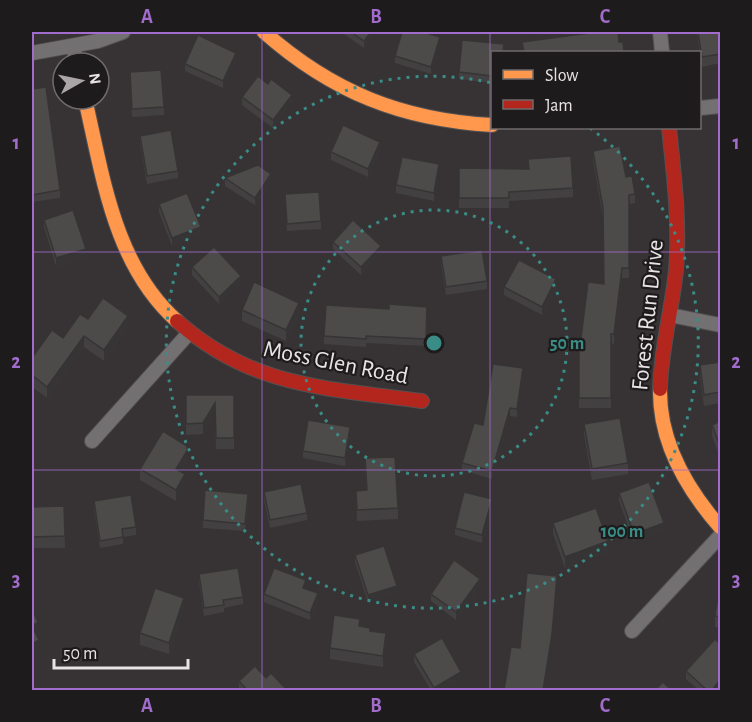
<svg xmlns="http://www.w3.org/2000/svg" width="752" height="722" viewBox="0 0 752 722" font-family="'Alegreya Sans',sans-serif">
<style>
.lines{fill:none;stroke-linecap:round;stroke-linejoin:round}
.street-casing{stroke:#535051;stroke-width:16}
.slow-casing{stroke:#535051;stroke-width:16}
.jam-casing{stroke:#535051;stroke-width:16}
.street{stroke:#737071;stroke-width:14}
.slow{stroke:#ff974d;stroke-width:14}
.jam{stroke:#b3261e;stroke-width:14}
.wall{fill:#424040}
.shaded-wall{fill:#363434}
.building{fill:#4d4a4a;stroke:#363434;stroke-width:1.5}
.grid{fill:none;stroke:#a16ccc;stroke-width:1.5;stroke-opacity:0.55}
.ring{fill:none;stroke:#3a8c86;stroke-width:3;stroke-dasharray:3 6}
.labels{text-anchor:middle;stroke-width:4.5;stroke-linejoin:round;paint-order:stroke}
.street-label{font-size:24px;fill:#e8e4e5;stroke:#1e1b1c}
.centre{fill:#3a8c86;stroke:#1e1b1c;stroke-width:3}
.ring-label{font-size:18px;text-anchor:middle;font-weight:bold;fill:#3a8c86;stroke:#1e1b1c;stroke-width:4.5;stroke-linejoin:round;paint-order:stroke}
.neatline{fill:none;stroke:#a16ccc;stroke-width:2}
.grid-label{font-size:20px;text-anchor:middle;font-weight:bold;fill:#a16ccc}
</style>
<rect width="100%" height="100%" fill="#373334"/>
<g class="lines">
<g class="street-casing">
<g id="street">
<path d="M660,32L662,52"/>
<path d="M73,46L77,63"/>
<path d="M32,53L98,41L123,32"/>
<path d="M700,108L720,106"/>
<path d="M670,315L720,325"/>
<path d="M92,441L189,333"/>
<path d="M632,631L720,536"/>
</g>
</g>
<g class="slow-casing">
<g id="slow">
<path d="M264,32C332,92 402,120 492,125"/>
<path d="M85,99C103,176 114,265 177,321"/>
<path d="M660,389C659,442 686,488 720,527"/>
</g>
</g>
<g class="jam-casing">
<g id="jam">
<path d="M177,321C252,388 328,388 422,401"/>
<path d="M660,389C661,348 672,310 676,270C680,223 674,175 669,128"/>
</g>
</g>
<use href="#street" class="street"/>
<use href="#slow" class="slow"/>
<use href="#jam" class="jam"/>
</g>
<g class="wall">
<path d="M341,32H376L364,48Z"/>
<path d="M697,32H720V63L702,67Z"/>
<path d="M440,44L431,74L395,63V56Z"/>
<path d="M504,44V52H492V83L459,79V72Z"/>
<path d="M236,60L223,88L185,71V64Z"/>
<path d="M130,72L164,107V115L132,117Z"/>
<path d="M32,89L60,190V198L32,202Z"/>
<path d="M242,97L292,102L273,128L242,105Z"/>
<path d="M140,136L178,171V178L147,184L140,143Z"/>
<path d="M380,149L368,177L331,160V152Z"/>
<path d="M720,149V178L718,160V150Z"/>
<path d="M593,151L626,177L635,194V203L629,204V278H622L614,344L611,343V408H579V354L604,284L603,218L593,160Z"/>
<path d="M528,159L573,188V197L509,201V208H459V168L528,169Z"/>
<path d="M439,172L434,201L396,193V185Z"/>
<path d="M225,178L271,181L255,205L225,186Z"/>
<path d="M285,194L321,221V229L287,231Z"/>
<path d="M159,204L201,234L172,246L159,212Z"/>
<path d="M44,220L86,256L56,266L44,227Z"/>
<path d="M333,242L381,253L361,275L333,249Z"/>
<path d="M441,256L487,281V289L446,295L441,264Z"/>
<path d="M192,267L241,284L219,304L192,275Z"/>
<path d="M504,287H556L542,315L504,295Z"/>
<path d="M427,307L426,346L366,343V347L324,344V336L389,309Z"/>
<path d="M242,310L299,314L286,341L242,321Z"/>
<path d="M88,319L128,327L104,361L84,347L47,398L32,387V353L34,355L63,338Z"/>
<path d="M720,362V403L704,406L700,376V365Z"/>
<path d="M523,376L517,417L510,416L492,479L462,470V463L483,425Z"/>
<path d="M186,395H234V449H216L215,414L203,434L186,435Z"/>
<path d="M720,421V457L712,436V425Z"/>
<path d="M584,424L628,463V474L592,480L584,435Z"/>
<path d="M350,435L345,466L303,458V451Z"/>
<path d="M365,458L398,508V519L357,521L356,491L366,490Z"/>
<path d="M187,462L181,472L185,485L176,501L140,480V469Z"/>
<path d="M264,492L307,513V520L270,528L264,500Z"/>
<path d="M619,493L664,531L634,542L619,501Z"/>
<path d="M94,501L136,527V535L123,537V544L100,548L94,509Z"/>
<path d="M248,502L245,531L203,528V520Z"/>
<path d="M64,506L65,548H32V507Z"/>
<path d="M492,507L482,543L455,535V528Z"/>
<path d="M553,523L608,552L565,568L553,534Z"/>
<path d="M355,555L397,593L368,602L355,562Z"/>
<path d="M199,574L243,597V604L224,608V612L204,616L199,582Z"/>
<path d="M720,585V628L715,627V616Z"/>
<path d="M480,586L456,620L431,601V594Z"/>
<path d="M264,594L318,601L310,620L264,602Z"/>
<path d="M184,609L169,654L140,645V633Z"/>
<path d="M360,627L370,631L386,644L383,667L330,659V648Z"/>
<path d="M414,654L461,680L443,690H431L414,662Z"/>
<path d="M686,671L720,688L718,690H699L686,679Z"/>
<path d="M266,678L287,690H240L239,689V681Z"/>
</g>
<g class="shaded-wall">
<path d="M371,32H376L364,48V41Z"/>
<path d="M440,37V44L431,74V67Z"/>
<path d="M236,53V60L223,88V81Z"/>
<path d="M292,95V102L273,128V120Z"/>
<path d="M380,142V149L368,177V169Z"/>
<path d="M439,164V172L434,201V193Z"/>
<path d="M271,174V181L255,205V198Z"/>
<path d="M201,227V234L172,246V238Z"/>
<path d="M381,246V253L361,275V267Z"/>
<path d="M86,249V256L56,266V258Z"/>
<path d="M622,268V278L614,344V334Z"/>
<path d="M241,276V284L219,304V297Z"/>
<path d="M556,279V287L542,315V307Z"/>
<path d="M299,303V314L286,341V330Z"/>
<path d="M128,316V327L104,361V350Z"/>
<path d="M84,336V347L47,398V387Z"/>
<path d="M523,368V376L517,417V409Z"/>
<path d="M215,403V414L203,434V423Z"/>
<path d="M510,408V416L492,479V471Z"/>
<path d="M350,427V435L345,466V458Z"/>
<path d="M187,451V462L176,480V469Z"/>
<path d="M185,474V485L176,501V490Z"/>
<path d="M492,499V507L482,543V535Z"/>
<path d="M664,523V531L634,542V534Z"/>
<path d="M608,541V552L565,568V557Z"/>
<path d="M557,576V587L552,645L545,690H543Z"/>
<path d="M480,579V586L456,620V612Z"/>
<path d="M397,586V593L368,602V595Z"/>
<path d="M318,593V601L310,620V613Z"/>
<path d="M184,598V609L169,654V643Z"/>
<path d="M38,622V630L32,633V626Z"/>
<path d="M386,633V644L383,667V656Z"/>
<path d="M39,640V648L32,652V644Z"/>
<path d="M461,672V680L443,690H434V688Z"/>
<path d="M720,680V688L718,690H712Z"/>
</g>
<g class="building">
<path d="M351,32H371L364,41Z"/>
<path d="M402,32H423L440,37L431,67L395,56Z"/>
<path d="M589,32H618L619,42H623L624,52H524L522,42L589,33Z"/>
<path d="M698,32H720V54L702,57Z"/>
<path d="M198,35L236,53L223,81L185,64Z"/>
<path d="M462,40L504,44L503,52H492V76L459,72Z"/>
<path d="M161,70L164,107L132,109L130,72Z"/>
<path d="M258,76L268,84L271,79L292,95L273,120L242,97Z"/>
<path d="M46,87L60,190L32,195V89Z"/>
<path d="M343,125L380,142L368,169L331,152Z"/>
<path d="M171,130L178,171L147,176L140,136Z"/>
<path d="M620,146L626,177L632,176L635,194L629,195V268H622L614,334H611V398H579V354L588,282L604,284L603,208L593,151Z"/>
<path d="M720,149V168L718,150Z"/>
<path d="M571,156L573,188L509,192V198H459V168L529,169L528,159Z"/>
<path d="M402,157L439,164L434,193L396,185Z"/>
<path d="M258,165L271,174L255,198L225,178Z"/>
<path d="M319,192L321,221L287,224L285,194Z"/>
<path d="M187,193L201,227L172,238L159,204Z"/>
<path d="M73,210L86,249L56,258L44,220Z"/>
<path d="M353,220L381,246L361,267L333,242Z"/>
<path d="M214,247L241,276L219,297L192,267Z"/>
<path d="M482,250L487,281L446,287L441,256Z"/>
<path d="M519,260L556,279L542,307L504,287Z"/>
<path d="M254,282L299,303L286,330L242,310Z"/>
<path d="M103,298L128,316L104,350L84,336L47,387L32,375V353L34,355L52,330L63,338L80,314L88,319Z"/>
<path d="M389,304L427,307L426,339L366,336V339L324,336L326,305L389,309Z"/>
<path d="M720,362V392L704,395L700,365Z"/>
<path d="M493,364L523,368L517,409L510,408L492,471L462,463L474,423L483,425Z"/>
<path d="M186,395H234V438H216L215,403L203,423L186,424Z"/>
<path d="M620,418L628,463L592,469L584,424Z"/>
<path d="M308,420L350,427L345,458L303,451Z"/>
<path d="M720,421V446L712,425Z"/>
<path d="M163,431L187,446V451L176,469L185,474L176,490L140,469Z"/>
<path d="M395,457L398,508L357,510L356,491L367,490L365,458Z"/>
<path d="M649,482L664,523L634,534L619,493Z"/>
<path d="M301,484L307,513L270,520L264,492Z"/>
<path d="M205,490L248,494L245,524L203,520Z"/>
<path d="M464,492L492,499L482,535L455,528Z"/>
<path d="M131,495L136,527L122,529L123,537L100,541L94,501Z"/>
<path d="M64,506L65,536L32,537V507Z"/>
<path d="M596,508L608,541L565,557L553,523Z"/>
<path d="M384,546L397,586L368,595L355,555Z"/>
<path d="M454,560L480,579L456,612L431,594Z"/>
<path d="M238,568L243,597L223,600L224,605L204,608L199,574Z"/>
<path d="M274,568L306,580L303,588L318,593L310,613L264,594Z"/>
<path d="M527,573L557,576L552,634L543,690H504L511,647L520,648Z"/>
<path d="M720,584V617L715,616Z"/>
<path d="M155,588L184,598L169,643L140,633Z"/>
<path d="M32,610L38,622L32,626L39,640L32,644Z"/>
<path d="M334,615L360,619L359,626L370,628V631L386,633L383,656L330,648Z"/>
<path d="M442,638L461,672L434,688L414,654Z"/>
<path d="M715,639L720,644V680L712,690H707L686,671Z"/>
<path d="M255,666L266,678L271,673L287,690H247L239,681Z"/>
<path d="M663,682L671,690H655Z"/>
</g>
<path class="grid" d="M262,32V690M490,32V690M32,252H720M32,470H720"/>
<g class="ring">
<circle cx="434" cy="343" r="133"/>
<path d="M590 128A266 266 0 1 1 492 83"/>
</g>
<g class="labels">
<g class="street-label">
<text transform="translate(647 315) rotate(-84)" y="8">Forest Run Drive</text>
<text transform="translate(336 362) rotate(11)" y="8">Moss Glen Road</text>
</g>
</g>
<circle cx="434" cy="343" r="9" class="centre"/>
<g class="ring-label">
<text x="567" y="349">50 m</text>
<text x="622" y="537">100 m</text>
</g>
<rect width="752" height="722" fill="none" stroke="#1e1b1c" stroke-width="66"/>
<rect x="491" y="51" width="210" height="78" fill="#1e1b1c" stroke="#6f6b6c" stroke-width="1.5"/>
<rect x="503" y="70" width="30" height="9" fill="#ff974d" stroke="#6f6b6c" stroke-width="1.5"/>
<text x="545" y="81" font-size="18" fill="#e8e4e5">Slow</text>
<rect x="503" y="100" width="30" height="9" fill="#b3261e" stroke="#6f6b6c" stroke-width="1.5"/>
<text x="545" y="111" font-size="18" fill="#e8e4e5">Jam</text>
<g transform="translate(81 81) rotate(81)"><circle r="28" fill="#1e1b1c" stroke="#6f6b6c" stroke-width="1.5"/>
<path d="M0-4.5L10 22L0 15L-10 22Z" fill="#aaa6a7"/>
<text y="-9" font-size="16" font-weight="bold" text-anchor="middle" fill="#e8e4e5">N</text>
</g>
<path d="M54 659v9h134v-9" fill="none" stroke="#e8e4e5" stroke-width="3"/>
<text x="63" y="659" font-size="18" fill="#e8e4e5" stroke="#1e1b1c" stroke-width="4.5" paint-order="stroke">50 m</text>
<rect x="33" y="33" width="686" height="656" class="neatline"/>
<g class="grid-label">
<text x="147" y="23">A</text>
<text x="376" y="23">B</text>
<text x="605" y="23">C</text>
<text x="16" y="149">1</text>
<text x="736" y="149">1</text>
<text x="16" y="368">2</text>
<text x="736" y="368">2</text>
<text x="16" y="586">3</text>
<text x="736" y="586">3</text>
<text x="147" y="712">A</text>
<text x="376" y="712">B</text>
<text x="605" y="712">C</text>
</g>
</svg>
